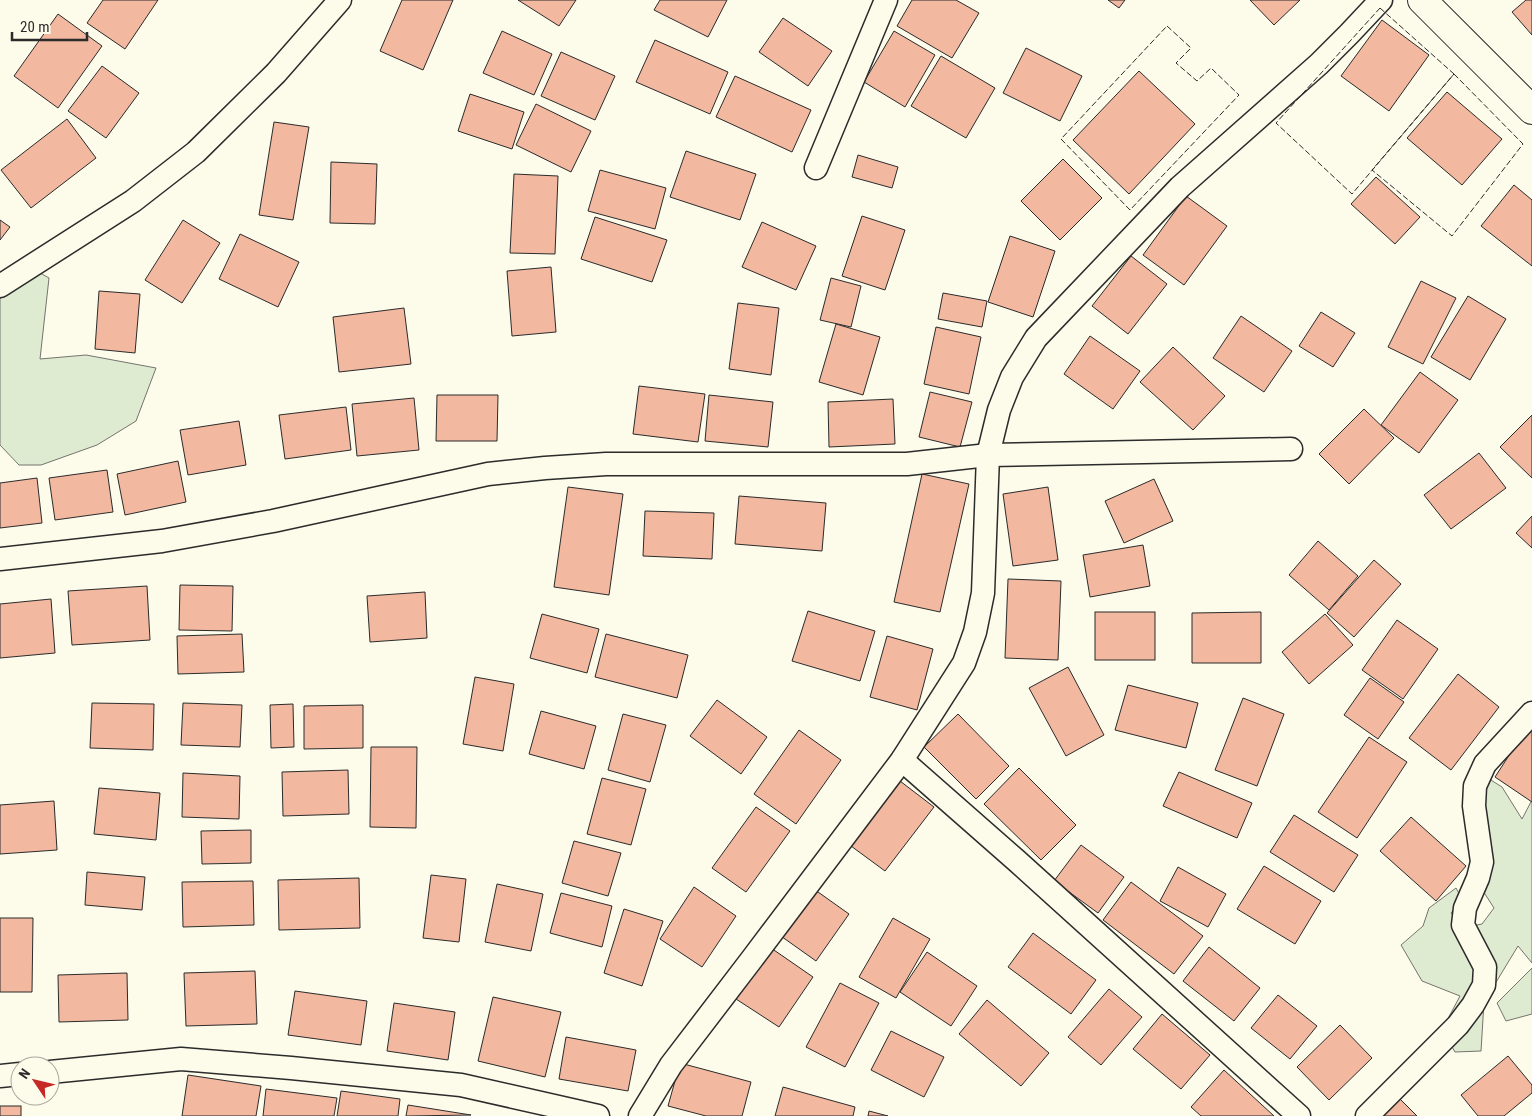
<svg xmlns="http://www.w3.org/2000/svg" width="1532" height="1116" viewBox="0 0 1532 1116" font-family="'Roboto Condensed',sans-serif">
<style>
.green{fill:#deebd1;stroke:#74746e}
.building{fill:#f2b8a0;stroke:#2b2b2b}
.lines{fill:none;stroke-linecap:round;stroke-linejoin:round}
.street-casing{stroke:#2b2b2b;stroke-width:25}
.secondary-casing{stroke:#2b2b2b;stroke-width:30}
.street{stroke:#fdfbea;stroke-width:22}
.secondary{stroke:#fdfbea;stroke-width:28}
.fence{stroke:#2b2b2b;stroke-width:1;stroke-dasharray:6 2.5;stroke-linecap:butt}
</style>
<rect width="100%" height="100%" fill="#fdfbea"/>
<g class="green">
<path d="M35,270L49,278L40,359L86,355L156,368L136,421L97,445L41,465H19L0,445V299L9,286Z"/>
<path d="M1486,777L1502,787L1522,819L1532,800V963L1518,946L1484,1002L1481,1051L1455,1052L1442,1030L1460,996L1422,981L1401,945L1423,926L1429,908L1456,888L1462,899L1451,913L1463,928L1482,924L1494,908L1474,877Z"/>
<path d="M1532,968V1014L1506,1021L1497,1003Z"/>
</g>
<g class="building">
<path d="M103,0H158L125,49L87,23Z"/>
<path d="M402,0H453L423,70L380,51Z"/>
<path d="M518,0H576L559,26Z"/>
<path d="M660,0H727L708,37L654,10Z"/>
<path d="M912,0H956L979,13L952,58L897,26Z"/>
<path d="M1108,0H1125L1119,8Z"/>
<path d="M1250,0H1300L1274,25Z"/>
<path d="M1526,0H1532V35L1512,12Z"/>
<path d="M58,14L102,46L58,108L14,76Z"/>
<path d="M783,18L832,51L808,86L759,52Z"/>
<path d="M1382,20L1429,55L1389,111L1341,76Z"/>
<path d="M502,31L552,54L534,95L483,73Z"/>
<path d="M894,31L935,55L905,107L864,82Z"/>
<path d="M655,40L728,72L710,114L636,82Z"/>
<path d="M1026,48L1082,76L1060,121L1003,93Z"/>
<path d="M561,52L615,76L595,120L541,96Z"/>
<path d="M941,56L995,88L966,138L911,106Z"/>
<path d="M102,66L139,93L106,138L68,111Z"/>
<path d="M1139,71L1195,124L1129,194L1073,140Z"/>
<path d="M735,76L811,110L792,152L716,117Z"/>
<path d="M1447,92L1502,139L1462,185L1407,138Z"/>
<path d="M470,94L524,112L512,149L458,131Z"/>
<path d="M536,104L591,131L571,172L516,145Z"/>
<path d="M67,119L96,158L31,208L1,170Z"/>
<path d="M274,122L309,127L293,220L259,215Z"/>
<path d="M686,151L756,174L740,220L670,197Z"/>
<path d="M858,155L898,167L892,188L852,177Z"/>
<path d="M1063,159L1102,198L1060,240L1021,201Z"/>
<path d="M331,162L377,164L375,224L330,223Z"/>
<path d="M600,170L666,188L655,229L588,211Z"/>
<path d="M514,174L558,176L555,254L510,253Z"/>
<path d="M1376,177L1420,217L1395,244L1351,204Z"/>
<path d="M1514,185L1532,200V266L1481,226Z"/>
<path d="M1186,196L1227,226L1184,285L1143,255Z"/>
<path d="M862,216L905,230L885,290L842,276Z"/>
<path d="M595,217L667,240L652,282L581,259Z"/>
<path d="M0,220L10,227L0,240Z"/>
<path d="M183,220L220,243L182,303L145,280Z"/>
<path d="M762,222L816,246L796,290L742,267Z"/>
<path d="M240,234L299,262L278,307L219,279Z"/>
<path d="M1010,236L1055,251L1033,317L988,302Z"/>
<path d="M1131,256L1167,284L1128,334L1092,306Z"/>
<path d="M551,267L556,332L512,336L507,271Z"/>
<path d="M831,278L861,286L851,327L820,320Z"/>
<path d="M1421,281L1456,298L1423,364L1388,347Z"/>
<path d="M99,291L140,294L135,353L95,349Z"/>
<path d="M943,293L987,301L982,327L938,319Z"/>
<path d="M1468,296L1506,319L1470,380L1431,357Z"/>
<path d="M738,303L779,308L771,375L729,369Z"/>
<path d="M404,308L411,364L339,372L333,317Z"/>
<path d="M1321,312L1355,333L1333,367L1299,346Z"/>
<path d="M1241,316L1292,351L1264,392L1213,358Z"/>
<path d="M836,324L880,337L863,395L819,382Z"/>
<path d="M936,327L981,337L969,394L924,384Z"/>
<path d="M1090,336L1140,371L1113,409L1064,374Z"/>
<path d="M1173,347L1225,396L1193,430L1140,382Z"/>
<path d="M1420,372L1458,400L1419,453L1381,425Z"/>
<path d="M639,386L705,394L698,442L633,434Z"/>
<path d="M930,392L972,402L960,447L919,437Z"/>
<path d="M437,395H498L497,441H436Z"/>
<path d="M709,395L773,402L768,447L705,441Z"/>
<path d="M414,398L419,450L357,456L352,404Z"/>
<path d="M893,399L895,444L829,447L828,402Z"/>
<path d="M346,407L351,450L285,459L279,415Z"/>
<path d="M1364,409L1394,438L1349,484L1319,454Z"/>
<path d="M1532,415V478L1500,447Z"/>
<path d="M239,421L246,465L188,475L180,430Z"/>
<path d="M1479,453L1506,488L1451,529L1424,495Z"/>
<path d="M178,461L186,502L125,515L117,474Z"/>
<path d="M107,470L113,512L55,520L49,478Z"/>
<path d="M922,474L969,484L940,612L894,602Z"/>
<path d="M37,478L42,523L0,528V483Z"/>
<path d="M1154,479L1173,521L1124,543L1105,501Z"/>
<path d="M568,487L623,494L609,595L554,587Z"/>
<path d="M1048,487L1058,560L1013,566L1003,494Z"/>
<path d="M739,496L826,503L822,551L735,544Z"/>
<path d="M645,511L714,513L712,559L643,556Z"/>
<path d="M1532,516V548L1516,533Z"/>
<path d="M1318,541L1358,576L1329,610L1289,575Z"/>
<path d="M1143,545L1150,586L1090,597L1083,555Z"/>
<path d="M1374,560L1401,584L1354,637L1327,613Z"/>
<path d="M1008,579L1061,581L1058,660L1005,658Z"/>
<path d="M180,585L233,586L232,631L179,630Z"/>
<path d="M147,586L150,640L72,645L68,591Z"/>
<path d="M425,592L427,638L370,642L367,596Z"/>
<path d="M51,599L55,653L0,658V604Z"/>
<path d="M808,611L875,631L860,681L792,661Z"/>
<rect x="1095" y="612" width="60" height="48"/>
<path d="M1261,612V663H1192V613Z"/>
<path d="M542,614L599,629L587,673L530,658Z"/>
<path d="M1325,614L1353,645L1309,684L1282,652Z"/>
<path d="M1397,620L1438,649L1403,699L1362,670Z"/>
<path d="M242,634L244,672L178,674L177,636Z"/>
<path d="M606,634L688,655L677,698L595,677Z"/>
<path d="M887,636L933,649L917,710L870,697Z"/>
<path d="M1068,667L1104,735L1066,756L1029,688Z"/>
<path d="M1458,674L1499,707L1451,770L1409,738Z"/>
<path d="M475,677L514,684L503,751L463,744Z"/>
<path d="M1370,678L1404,702L1378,739L1344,715Z"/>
<path d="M1128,685L1198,703L1186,748L1115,730Z"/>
<path d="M1243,698L1284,714L1257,786L1215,770Z"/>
<path d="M717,700L767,737L741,774L690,736Z"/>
<path d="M92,703L154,704L153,750L90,748Z"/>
<path d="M183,703L242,705L240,747L181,745Z"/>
<path d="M293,704L294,747L271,748L270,705Z"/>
<path d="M363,705V748L304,749V706Z"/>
<path d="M541,711L596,726L584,769L529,754Z"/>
<path d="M623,714L666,725L650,782L608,770Z"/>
<path d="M958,714L1009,766L976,799L924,747Z"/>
<path d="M1532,720V802L1495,777Z"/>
<path d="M799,730L841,760L796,824L754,794Z"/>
<path d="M1369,737L1407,762L1357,838L1318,812Z"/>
<path d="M371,747H417L416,828L370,827Z"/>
<path d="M1019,768L1076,825L1041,860L984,804Z"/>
<path d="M348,770L349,814L283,816L282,772Z"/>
<path d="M1179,772L1252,803L1237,838L1163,806Z"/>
<path d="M183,773L240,776L239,819L182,817Z"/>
<path d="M602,778L646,789L631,845L587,834Z"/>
<path d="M900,781L934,807L885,871L851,846Z"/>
<path d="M99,788L160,793L156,840L94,834Z"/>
<path d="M54,801L57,850L0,854V805Z"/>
<path d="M756,807L790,831L746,892L712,868Z"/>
<path d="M1294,815L1358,855L1334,892L1270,852Z"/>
<path d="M1411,817L1466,866L1436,901L1380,851Z"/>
<path d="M251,830V863L202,864L201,831Z"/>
<path d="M574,841L621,853L608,896L562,883Z"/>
<path d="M1081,845L1124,877L1098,913L1054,881Z"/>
<path d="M1264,866L1321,901L1295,944L1237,909Z"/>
<path d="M1178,867L1226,894L1208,927L1160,901Z"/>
<path d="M87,872L145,877L142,910L85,905Z"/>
<path d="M431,875L466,879L459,942L423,938Z"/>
<path d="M359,878L360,928L279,930L278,880Z"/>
<path d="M253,881L254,925L183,927L182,882Z"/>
<path d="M1131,882L1203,936L1174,974L1103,920Z"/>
<path d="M497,884L543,894L531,951L485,942Z"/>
<path d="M694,887L736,916L702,967L660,939Z"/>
<path d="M811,887L849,914L816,961L778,934Z"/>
<path d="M561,893L612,906L602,947L550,933Z"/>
<path d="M624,909L663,921L642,986L604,973Z"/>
<path d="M0,918H33L32,992H0Z"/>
<path d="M893,918L930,939L896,998L859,977Z"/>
<path d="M1033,933L1096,980L1071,1014L1008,967Z"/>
<path d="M1209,947L1260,988L1234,1021L1183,981Z"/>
<path d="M771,948L813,977L779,1027L736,999Z"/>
<path d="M927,952L977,986L951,1026L900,992Z"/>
<path d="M255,971L257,1024L186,1026L184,973Z"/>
<path d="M127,973L128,1020L59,1022L58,975Z"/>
<path d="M840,983L879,1003L845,1067L806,1047Z"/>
<path d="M1109,989L1142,1017L1101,1065L1068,1037Z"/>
<path d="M295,991L367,1001L361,1045L288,1035Z"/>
<path d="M1278,995L1317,1026L1290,1059L1251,1028Z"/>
<path d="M493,997L561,1012L545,1077L478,1061Z"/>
<path d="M987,1000L1049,1053L1021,1086L959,1034Z"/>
<path d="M394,1003L455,1012L448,1060L387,1051Z"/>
<path d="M1162,1014L1210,1055L1181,1089L1133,1049Z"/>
<path d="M1340,1025L1372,1058L1329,1100L1297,1067Z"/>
<path d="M891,1031L944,1057L924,1097L871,1070Z"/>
<path d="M566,1037L636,1050L628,1091L559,1079Z"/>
<path d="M1508,1056L1532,1085V1093L1504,1116H1478L1461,1095Z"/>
<path d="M680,1063L751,1082L742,1116H706L668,1106Z"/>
<path d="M1224,1070L1274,1116H1201L1191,1107Z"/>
<path d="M188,1075L261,1086L256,1116H182Z"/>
<path d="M783,1087L855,1107L853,1116H775Z"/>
<path d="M266,1089L337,1098L334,1116H263Z"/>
<path d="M341,1091L400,1099L398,1116H337Z"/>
<path d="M1398,1097L1417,1116H1378Z"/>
<path d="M408,1105L471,1115L406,1116Z"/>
<rect x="0" y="1106" width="21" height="10"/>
<path d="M869,1111L888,1116H868Z"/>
</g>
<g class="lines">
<g class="street-casing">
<g id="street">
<path d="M816,168L886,0"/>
<path d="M0,286L133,201L196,152L276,73L340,0"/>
<path d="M0,559L162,541L273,521L488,474L545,468L606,464H907L988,455L1291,449"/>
<path d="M902,760L1017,861L1299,1116"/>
<path d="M50,1072L181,1059L291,1068L461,1085L598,1116"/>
<path d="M0,1076L20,1074"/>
<path d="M640,1116L671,1065L752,959L902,760L964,663L975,632L983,593L988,455L999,410L1012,377L1036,338L1180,187L1319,64L1349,34L1381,0"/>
<path d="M1367,1116L1458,1025L1473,1005L1484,985L1485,967L1463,925L1465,908L1478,878L1482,862L1474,806L1475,786L1485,764L1532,713"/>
</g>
</g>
<g class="secondary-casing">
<path id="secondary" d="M1422,0L1532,110"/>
</g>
<use href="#street" class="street"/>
<use href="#secondary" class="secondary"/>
<g class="fence">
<path d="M1380,8L1454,74L1352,194L1276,123Z"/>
<path d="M1167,26L1191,48L1176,63L1197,81L1211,68L1239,95L1130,210L1061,139Z"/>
<path d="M1454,74L1523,144L1452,236L1372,170Z"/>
</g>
</g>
<g transform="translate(35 1081) rotate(305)"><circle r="24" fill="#fdfbea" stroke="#a9a89e"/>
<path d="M0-4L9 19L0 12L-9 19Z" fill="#c62828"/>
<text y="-8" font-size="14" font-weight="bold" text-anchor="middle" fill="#2b2b2b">N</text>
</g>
<path d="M12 32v8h75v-8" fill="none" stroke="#2b2b2b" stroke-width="2.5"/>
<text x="20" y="32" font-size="15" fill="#2b2b2b" stroke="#fdfbea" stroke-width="4" paint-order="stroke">20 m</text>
</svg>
